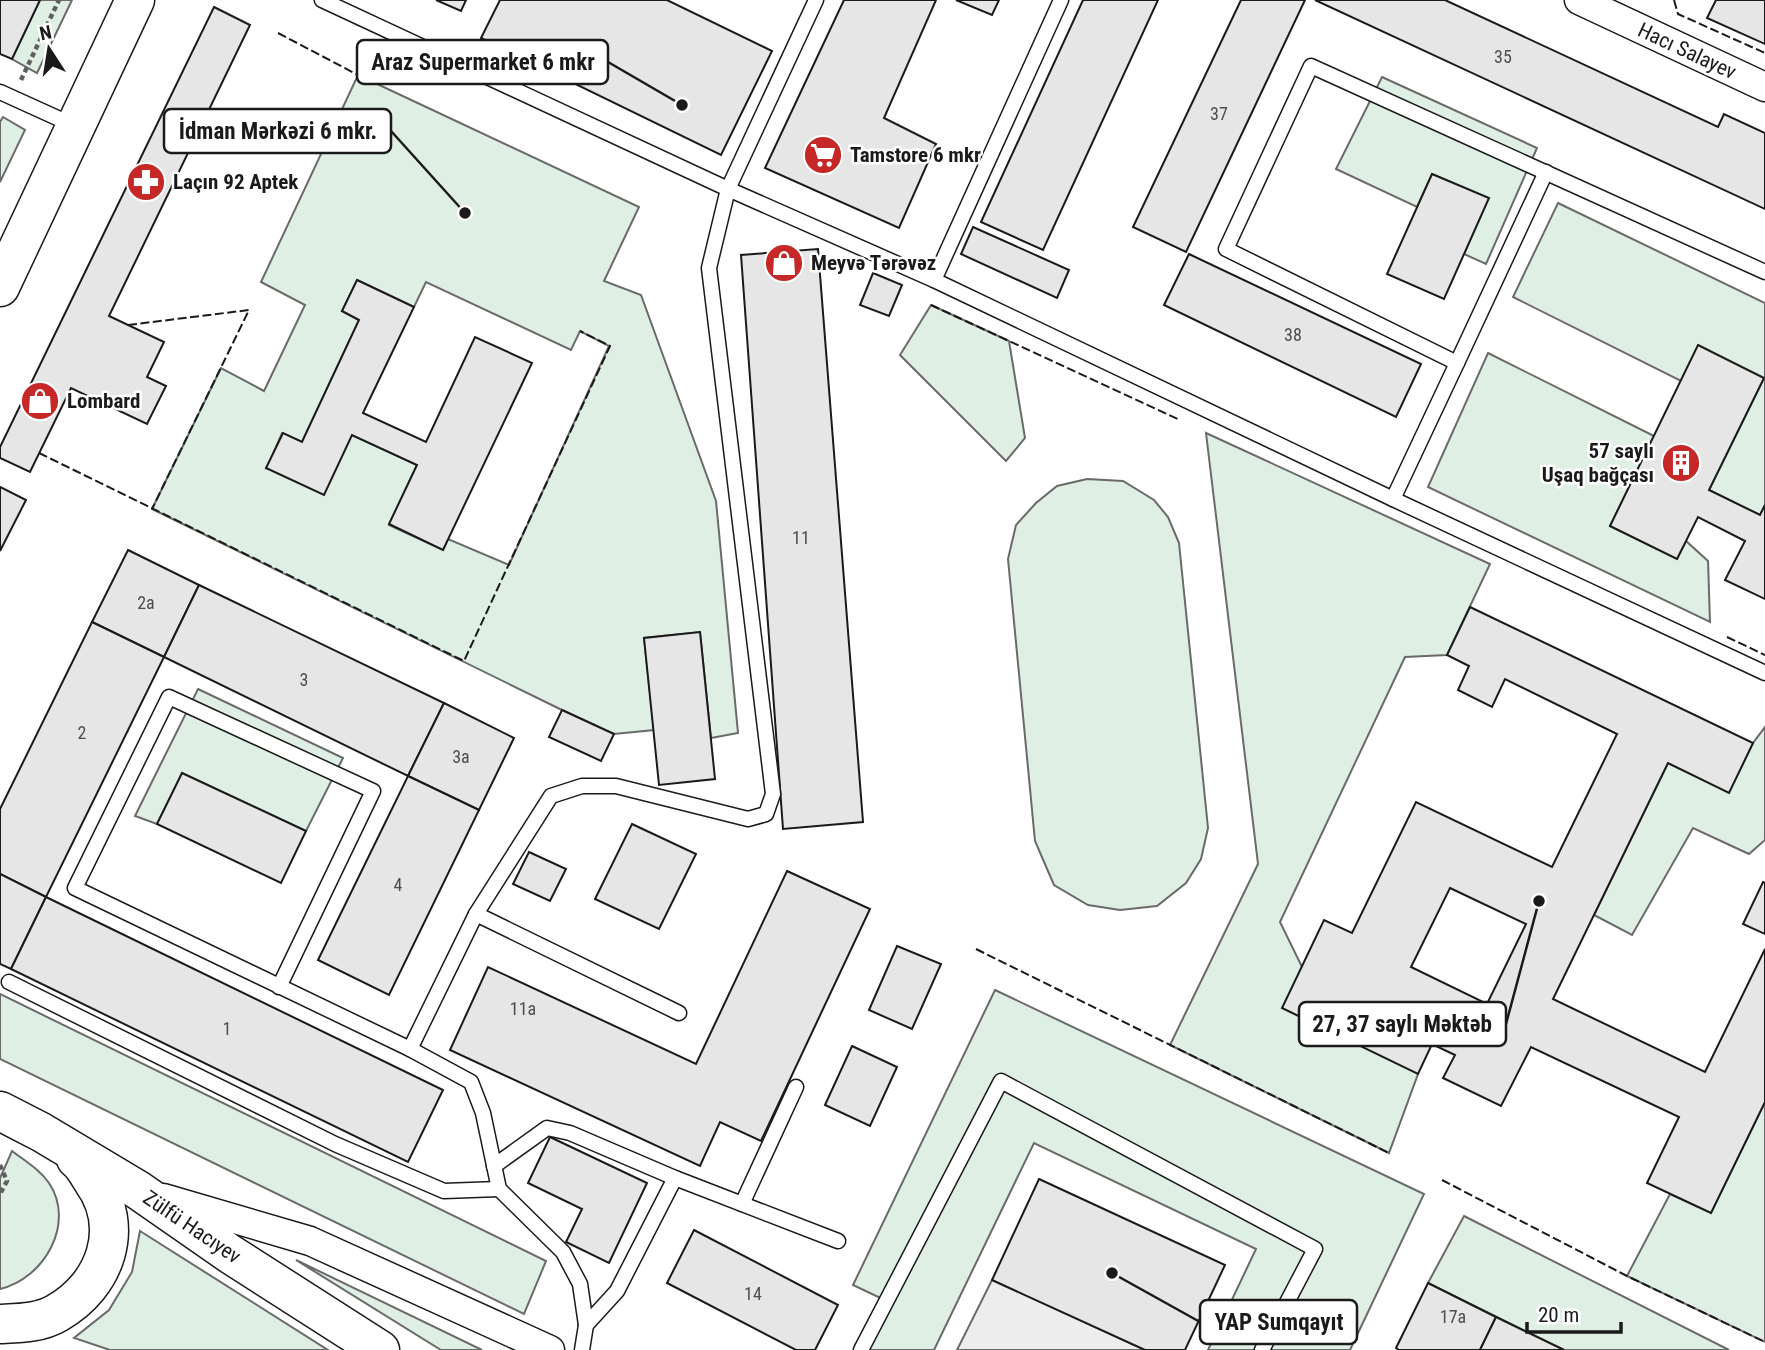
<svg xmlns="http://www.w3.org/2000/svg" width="1765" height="1350" viewBox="0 0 1765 1350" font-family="'Roboto Condensed',sans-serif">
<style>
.green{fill:#e0efe3;stroke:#6a6a6a;stroke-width:2;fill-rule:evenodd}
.parking{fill:#ededed;stroke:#6a6a6a;stroke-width:2}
.building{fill:#e6e6e6;stroke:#1a1a1a;stroke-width:2;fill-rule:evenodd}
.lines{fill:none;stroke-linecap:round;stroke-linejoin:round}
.service-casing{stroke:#1a1a1a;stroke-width:17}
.minor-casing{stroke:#1a1a1a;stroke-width:31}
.secondary-casing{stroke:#1a1a1a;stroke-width:41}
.path{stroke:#5f5f5f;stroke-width:4.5;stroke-dasharray:5 3.5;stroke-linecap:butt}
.service{stroke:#fff;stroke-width:14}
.minor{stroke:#fff;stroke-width:28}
.secondary{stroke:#fff;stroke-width:38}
.fence{stroke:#1a1a1a;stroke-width:2;stroke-dasharray:9 3.5;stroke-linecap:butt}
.labels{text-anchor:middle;stroke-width:5;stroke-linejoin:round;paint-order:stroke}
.number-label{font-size:18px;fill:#4d4d4d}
.street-label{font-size:21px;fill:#1a1a1a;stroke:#fff}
.poi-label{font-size:21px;font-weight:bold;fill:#1a1a1a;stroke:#fff;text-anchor:start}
.leader{fill:none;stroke:#1a1a1a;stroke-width:2.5}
.callout-dot{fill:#1a1a1a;stroke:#fff;stroke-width:2.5}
.callout{fill:#fff;stroke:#1a1a1a;stroke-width:2.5}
.callout-label{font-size:23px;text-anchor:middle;font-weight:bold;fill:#1a1a1a}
</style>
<rect width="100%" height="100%" fill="#fff"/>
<g class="green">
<path d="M40,0H72L37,73L12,59Z"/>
<path d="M358,75L639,207L604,281L641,295L716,501L738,733L711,738L700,632L644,638L654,730L614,734L562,710L152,509L221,368L264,391L305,305L261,282ZM357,280L414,307L426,282L571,350L580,331L609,346L509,565L448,539L443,550L389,525L417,465L352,435L267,468L282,433L302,442L359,320L342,311Z"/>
<path d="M1382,77L1537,148L1486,264L1464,254L1488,198L1432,174L1417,207L1336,169Z"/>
<path d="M3,117L25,130L0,182V122Z"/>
<path d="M1558,203L1765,303V505L1760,515L1709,490L1764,378L1698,346L1681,381L1513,297Z"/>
<path d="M931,305L1009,341L1025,438L1006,461L900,355Z"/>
<path d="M1488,353L1654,436L1610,526L1677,559L1686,541L1708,561L1710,622L1428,487Z"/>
<path d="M1206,433L1490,564L1447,655L1405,657L1280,922L1302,967L1418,1074L1389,1153L1170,1045L1258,864Z"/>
<path d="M1087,479L1123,481L1154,500L1168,517L1179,543L1208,828L1201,859L1186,883L1157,906L1120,910L1088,905L1054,885L1035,841L1008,559L1016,525L1036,503L1057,486Z"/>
<path d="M198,689L343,758L306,831L182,773L157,824L135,816Z"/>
<path d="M1765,727V840L1749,854L1693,828L1632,935L1594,915L1668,763L1729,792L1753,743Z"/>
<path d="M995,990L1424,1194L1350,1350H1208L1256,1249L1034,1143L934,1350H868L891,1303L853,1285Z"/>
<path d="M0,994L546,1261L524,1314L0,1059Z"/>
<path d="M1765,1102V1342L1627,1276L1670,1194L1711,1213Z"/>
<path d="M12,1151C25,1161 39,1169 49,1183C76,1223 44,1279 0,1289V1178Z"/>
<path d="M1464,1216L1729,1350H1564L1428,1283Z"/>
<path d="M140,1231L328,1350H110L74,1338L109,1310L132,1272Z"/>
<path d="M296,1260L482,1350H441Z"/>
</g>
<path class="parking" d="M992,1280L1145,1350H957Z"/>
<g class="building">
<path d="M0,0H40L12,59L0,54Z"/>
<path d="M436,0H466L461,11Z"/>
<path d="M500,0H667L772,51L721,155L481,38Z"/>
<path d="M844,0H936L884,118L936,144L899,228L765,168Z"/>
<path d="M956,0H999L992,15Z"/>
<path d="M1083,0H1158L1043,250L981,222Z"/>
<path d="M1241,0H1305L1186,252L1133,227Z"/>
<path d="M1315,0H1445L1718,127L1724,114L1765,133V209Z"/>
<path d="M1716,0H1765V44L1707,18Z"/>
<path d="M214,7L250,25L109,316L164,342L147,377L166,386L147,424L71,388L30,472L0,458V447Z"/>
<path d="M1432,174L1489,198L1444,299L1387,274Z"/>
<path d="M973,227L1069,270L1057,298L961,254Z"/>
<path d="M818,249L863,822L783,829L741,255Z"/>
<path d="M1189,254L1421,364L1396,417L1164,305Z"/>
<path d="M873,273L902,285L889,316L860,305Z"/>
<path d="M357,280L414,307L363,413L426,442L475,337L532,363L443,550L389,524L417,465L352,435L324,495L266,468L283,433L302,442L359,320L342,311Z"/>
<path d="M1698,345L1764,378L1709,490L1760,515L1765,505V599L1725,580L1745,541L1698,517L1677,559L1610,526Z"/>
<path d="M0,487L26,500L0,551Z"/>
<path d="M128,550L199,585L164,657L92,622Z"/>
<path d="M199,585L444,703L408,776L164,657Z"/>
<path d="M1470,607L1753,743L1729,793L1668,763L1553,999L1705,1072L1765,949V1102L1711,1213L1647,1183L1679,1117L1531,1047L1501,1106L1443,1078L1455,1055L1432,1044L1418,1074L1282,1008L1324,920L1352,933L1416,802L1552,867L1617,734L1505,679L1492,707L1458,690L1469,666L1447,655ZM1450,888L1526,924L1487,1004L1411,967Z"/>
<path d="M92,622L164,657L46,897L0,874V809Z"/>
<path d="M700,632L715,779L659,785L644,638Z"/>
<path d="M444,703L514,738L479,810L408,776Z"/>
<path d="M562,710L614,734L601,761L549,737Z"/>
<path d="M182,773L306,831L281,883L157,824Z"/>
<path d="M408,776L479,810L389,995L318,960Z"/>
<path d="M632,824L696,854L659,929L595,899Z"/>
<path d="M529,852L566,869L550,901L513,884Z"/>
<path d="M787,871L870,909L761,1141L720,1122L700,1166L450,1050L488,967L696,1064Z"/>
<path d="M0,874L46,897L11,969L0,964Z"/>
<path d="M1763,882L1765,883V934L1743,924Z"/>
<path d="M46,897L443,1090L408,1162L11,969Z"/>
<path d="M897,946L941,964L912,1029L869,1010Z"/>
<path d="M852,1046L897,1067L870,1126L825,1105Z"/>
<path d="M550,1137L647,1183L609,1263L566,1242L582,1209L528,1183Z"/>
<path d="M1039,1179L1225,1265L1185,1350H1145L992,1280Z"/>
<path d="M694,1230L838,1305L815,1350H796L667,1283Z"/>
<path d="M1428,1283L1496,1317L1480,1350H1399L1396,1348Z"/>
<path d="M1496,1317L1564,1350H1480Z"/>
</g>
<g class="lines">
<g class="service-casing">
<g id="service">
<path d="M322,0L728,189L934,280L1393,499L1765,673"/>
<path d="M0,92L75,126"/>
<path d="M934,280L1061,0"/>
<path d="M1457,363L1546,172"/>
<path d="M1393,499L1457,363L1226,249L1311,66L1765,272"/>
<path d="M476,914L679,1013"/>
<path d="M9,982L335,1144L444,1191L499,1189"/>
<path d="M279,987L373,791L169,697L75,888L410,1049"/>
<path d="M494,1166L547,1128L570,1133L675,1178L838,1241"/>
<path d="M742,1204L796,1087"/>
<path d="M586,1325L617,1291L675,1178"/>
<path d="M582,1350L586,1325L580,1284L563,1252L499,1189L483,1113L471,1082L410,1049L476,914L551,796L582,786H616L748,819L766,814L773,794L709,268L728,189L816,0"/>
<path d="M861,1350L1001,1081L1315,1249L1262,1350"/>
</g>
</g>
<g class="minor-casing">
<g id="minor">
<path d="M1579,0L1765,87"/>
<path d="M163,1198L310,1241L550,1350"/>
</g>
</g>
<g class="secondary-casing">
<g id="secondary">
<path d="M0,287L135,0"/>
<path d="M0,1111L41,1132L138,1190L230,1254L380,1350"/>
<path d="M0,1324C20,1323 40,1323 57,1313C106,1285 126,1227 92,1180C87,1172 83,1164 76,1159"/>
</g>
</g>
<g class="path">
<path d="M21,80L59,0"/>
<path d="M0,1165L7,1181L0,1194"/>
</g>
<use href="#service" class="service"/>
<use href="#minor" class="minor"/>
<use href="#secondary" class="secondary"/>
<g class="fence">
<path d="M1674,0L1678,14L1765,53"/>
<path d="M278,33L358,75"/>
<path d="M931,305L1180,420"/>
<path d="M128,325L249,310L152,509"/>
<path d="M39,453L464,661L610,346L580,331"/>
<path d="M1727,637L1765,655"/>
<path d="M976,949L1389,1153"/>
<path d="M1442,1180L1627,1276L1765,1342"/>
</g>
</g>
<defs>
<g id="supermarket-disc" transform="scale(2.0125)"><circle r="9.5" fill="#c62828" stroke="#fff"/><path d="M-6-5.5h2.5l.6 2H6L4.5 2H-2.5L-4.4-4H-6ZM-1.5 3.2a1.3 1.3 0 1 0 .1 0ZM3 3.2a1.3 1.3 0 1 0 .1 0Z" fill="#fff"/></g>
<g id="pharmacy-disc" transform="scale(2.0125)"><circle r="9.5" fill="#c62828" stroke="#fff"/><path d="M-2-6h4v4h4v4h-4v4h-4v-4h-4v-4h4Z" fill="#fff"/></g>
<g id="shop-disc" transform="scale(2.0125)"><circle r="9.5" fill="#c62828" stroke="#fff"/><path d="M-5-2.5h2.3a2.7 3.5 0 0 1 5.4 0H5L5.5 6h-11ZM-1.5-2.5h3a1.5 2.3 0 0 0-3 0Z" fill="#fff"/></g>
<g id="building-disc" transform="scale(2.0125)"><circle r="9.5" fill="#c62828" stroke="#fff"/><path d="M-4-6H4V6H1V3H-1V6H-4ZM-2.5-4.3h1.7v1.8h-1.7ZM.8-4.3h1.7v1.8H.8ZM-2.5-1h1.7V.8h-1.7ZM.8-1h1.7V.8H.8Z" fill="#fff"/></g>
</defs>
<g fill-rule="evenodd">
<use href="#supermarket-disc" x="823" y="155"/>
<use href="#pharmacy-disc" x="146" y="182"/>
<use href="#shop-disc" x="784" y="263"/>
<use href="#shop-disc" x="40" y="401"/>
<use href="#building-disc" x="1681" y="463"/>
</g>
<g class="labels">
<g class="number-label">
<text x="1503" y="63">35</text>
<text x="1219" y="120">37</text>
<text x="1293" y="341">38</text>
<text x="801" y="544">11</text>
<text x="146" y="609">2a</text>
<text x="304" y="686">3</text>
<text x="82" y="739">2</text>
<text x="461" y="763">3a</text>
<text x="398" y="891">4</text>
<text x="523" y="1015">11a</text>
<text x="227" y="1035">1</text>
<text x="753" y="1300">14</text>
<text x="1453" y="1323">17a</text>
</g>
<g class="street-label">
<text transform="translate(1687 51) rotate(25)" y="7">Hacı Salayev</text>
<text transform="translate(192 1227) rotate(34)" y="7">Zülfü Hacıyev</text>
</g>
<g class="poi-label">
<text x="850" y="162">Tamstore 6 mkr</text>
<text x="173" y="189">Laçın 92 Aptek</text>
<text x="811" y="270">Meyvə Tərəvəz</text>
<text x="67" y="408">Lombard</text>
<text x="1654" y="458" text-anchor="end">57 saylı<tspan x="1654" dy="24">Uşaq bağçası</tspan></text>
</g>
</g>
<path class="leader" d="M682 105L608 62M465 213L391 131M1539 901L1506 1024M1112 1273L1200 1322"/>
<g class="callout-dot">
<circle cx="682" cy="105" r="7"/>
<circle cx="465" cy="213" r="7"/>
<circle cx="1539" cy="901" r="7"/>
<circle cx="1112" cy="1273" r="7"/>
</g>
<g class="callout">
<rect x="357" y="40" width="251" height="44" rx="7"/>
<rect x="164" y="109" width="227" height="44" rx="7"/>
<rect x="1299" y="1002" width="207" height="44" rx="7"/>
<rect x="1200" y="1300" width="157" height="44" rx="7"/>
</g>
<g class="callout-label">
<text x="483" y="70">Araz Supermarket 6 mkr</text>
<text x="278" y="139">İdman Mәrkәzi 6 mkr.</text>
<text x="1402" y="1032">27, 37 saylı Məktəb</text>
<text x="1279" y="1330">YAP Sumqayıt</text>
</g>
<g transform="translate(49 49) rotate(348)" stroke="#ffffff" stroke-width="5" paint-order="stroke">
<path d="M0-5L12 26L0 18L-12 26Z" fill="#1a1a1a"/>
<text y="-10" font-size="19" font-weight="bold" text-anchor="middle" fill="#1a1a1a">N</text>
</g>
<path d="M1527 1322v10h94v-10" fill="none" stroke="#1a1a1a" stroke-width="3.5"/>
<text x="1538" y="1322" font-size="21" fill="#1a1a1a" stroke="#ffffff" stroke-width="5" paint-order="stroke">20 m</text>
</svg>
